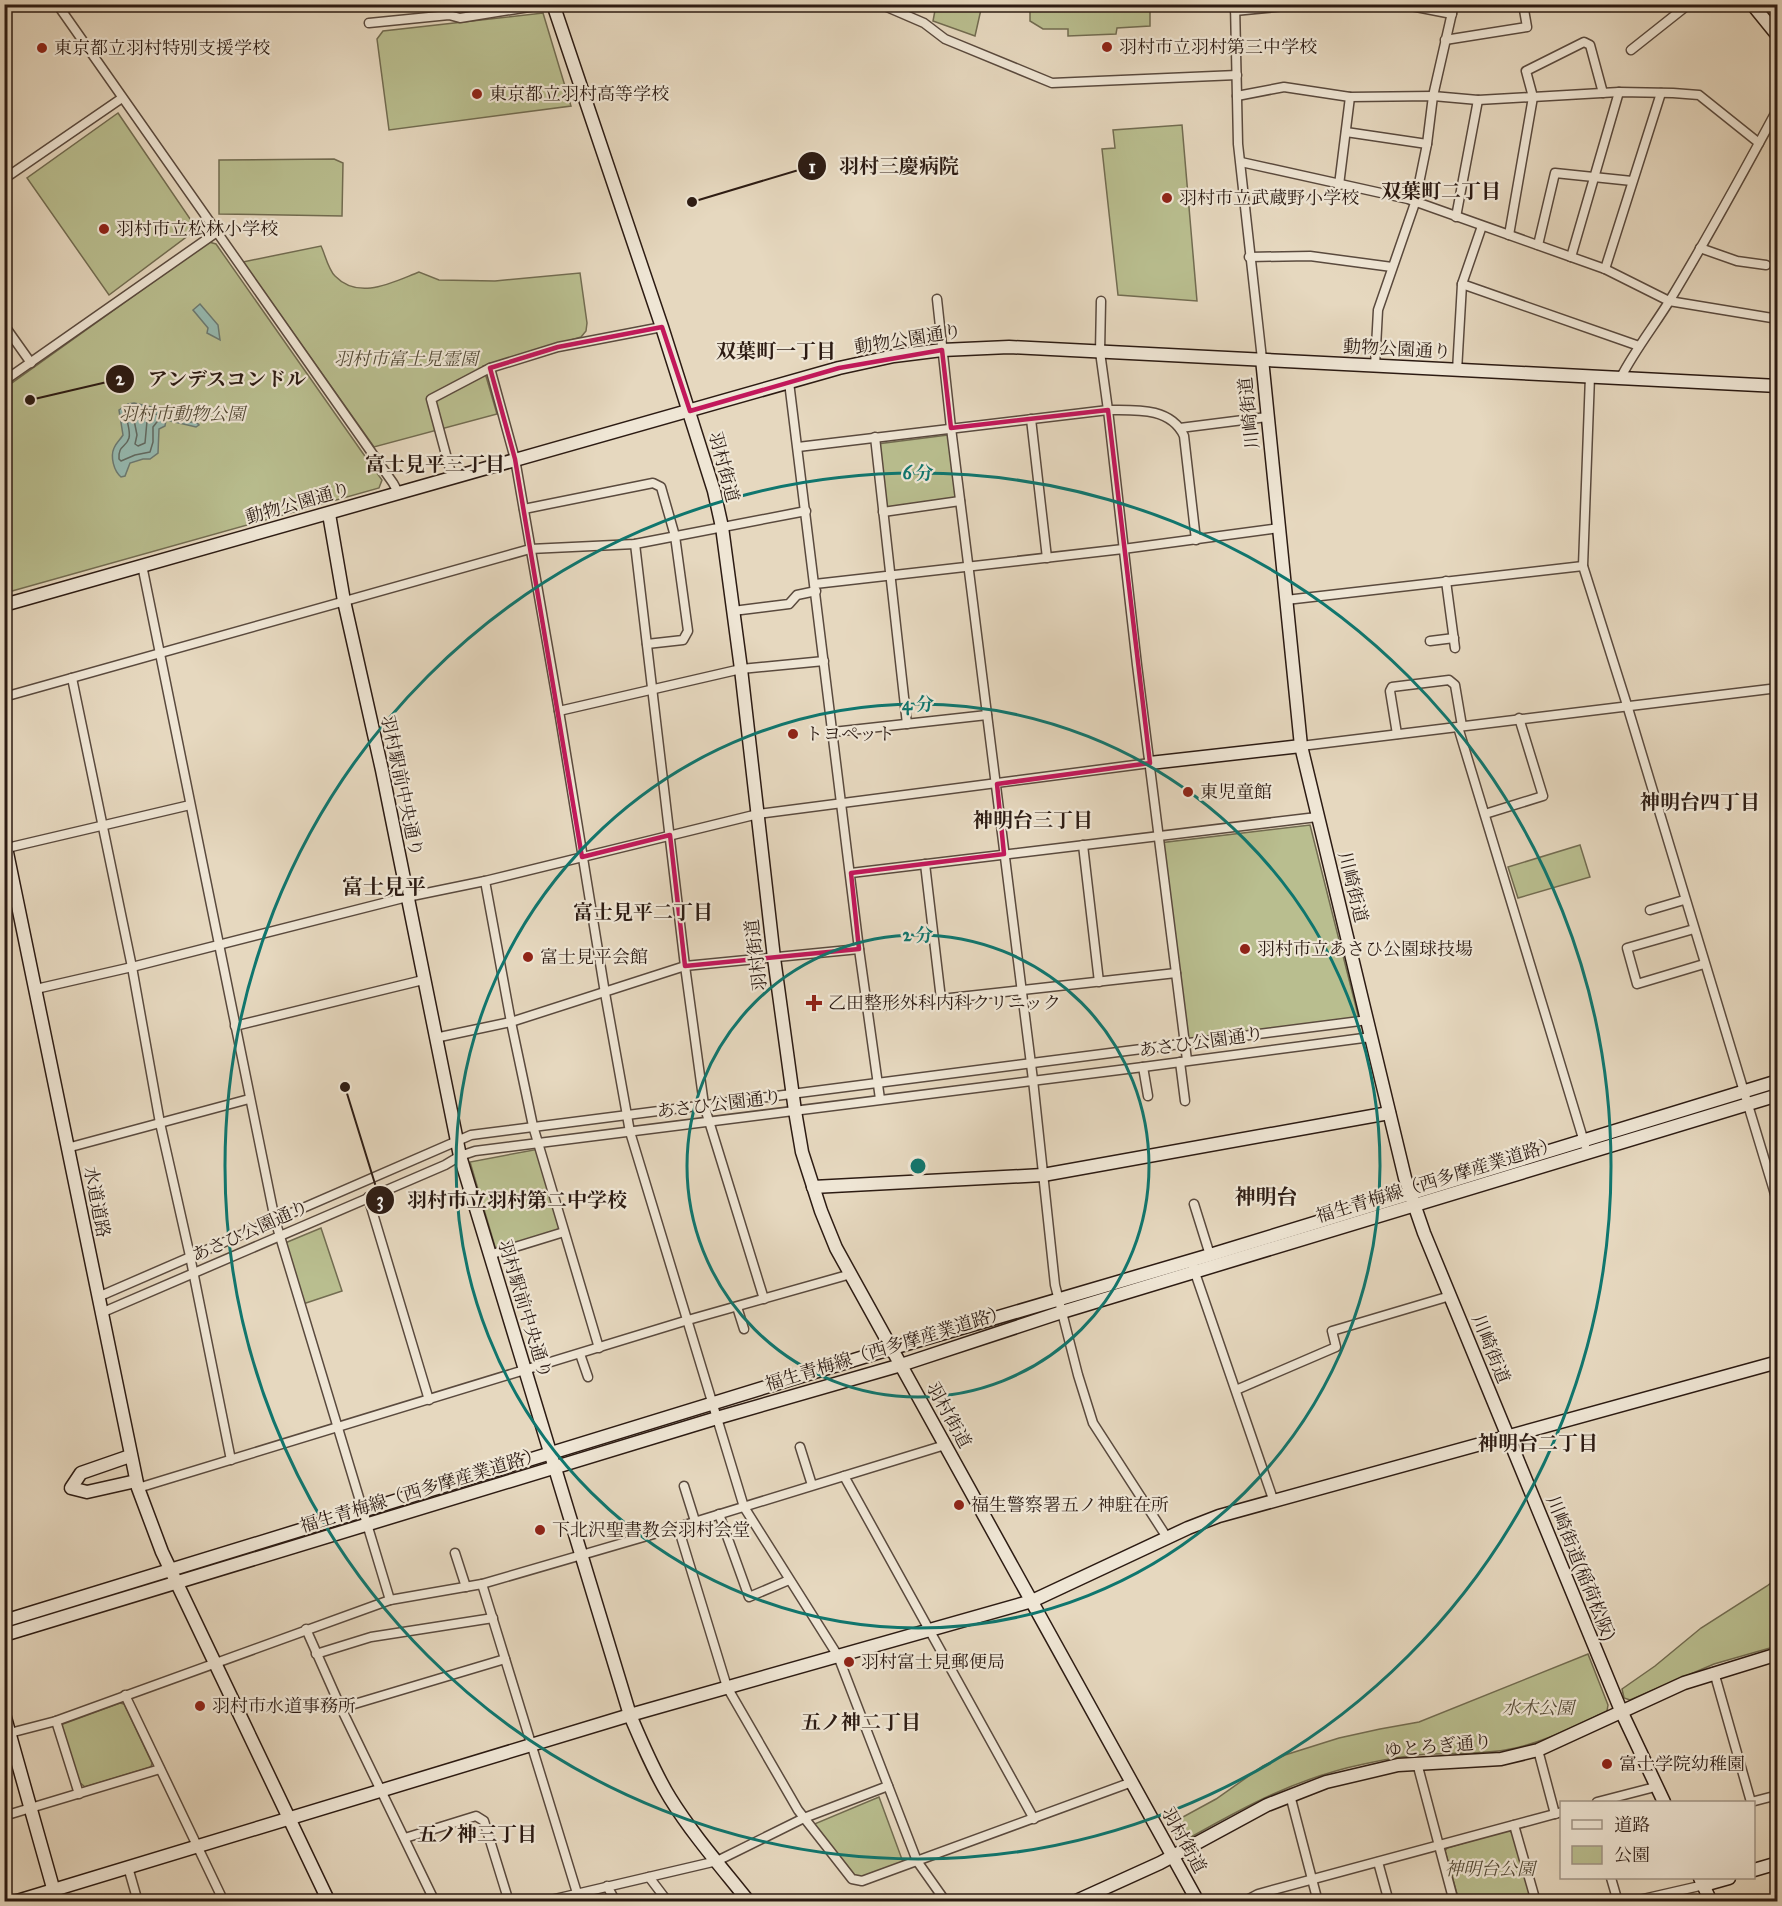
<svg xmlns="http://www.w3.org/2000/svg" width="1782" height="1906" viewBox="0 0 1782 1906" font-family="'IM FELL Great Primer','Noto Serif JP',serif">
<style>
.green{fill:#b9be8f;stroke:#726c51;stroke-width:1.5}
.water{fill:#96bab1;stroke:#6c7a72;stroke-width:1.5}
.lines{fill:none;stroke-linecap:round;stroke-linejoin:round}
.shore{stroke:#616a62;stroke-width:1.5}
.street-casing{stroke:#5a4a3e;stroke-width:11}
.secondary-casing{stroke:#2c1b13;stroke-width:15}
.street{stroke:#efe6d5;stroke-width:8}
.secondary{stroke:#efe6d5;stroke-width:12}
.marked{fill:none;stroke:#c2185b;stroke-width:4.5;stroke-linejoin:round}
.ring{fill:none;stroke:#0f766e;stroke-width:3}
.poi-dot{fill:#8f2418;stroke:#efe6d5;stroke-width:2}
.labels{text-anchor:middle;stroke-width:4.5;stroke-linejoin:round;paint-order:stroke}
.poi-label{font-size:18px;fill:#2c1b13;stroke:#efe6d5;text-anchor:start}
.street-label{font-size:18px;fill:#2c1b13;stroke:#efe6d5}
.park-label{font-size:18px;font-style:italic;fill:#564c38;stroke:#efe6d5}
.neighbourhood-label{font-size:20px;font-weight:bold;fill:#2c1b13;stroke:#efe6d5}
.quarter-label{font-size:21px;font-weight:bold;fill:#2c1b13;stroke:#efe6d5}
.centre{fill:#0f766e;stroke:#efe6d5;stroke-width:3}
.ring-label{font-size:18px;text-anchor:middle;font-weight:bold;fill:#0f766e;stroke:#efe6d5;stroke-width:4.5;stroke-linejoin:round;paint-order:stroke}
.leader{fill:none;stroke:#2c1b13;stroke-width:2}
.callout-dot{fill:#2c1b13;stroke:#efe6d5;stroke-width:2}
.mark-label{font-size:18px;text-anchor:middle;font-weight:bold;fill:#fff}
.callout-label{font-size:20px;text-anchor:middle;font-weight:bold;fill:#2c1b13;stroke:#efe6d5;stroke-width:4.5;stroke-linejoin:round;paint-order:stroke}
</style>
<rect width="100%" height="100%" fill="#e6d8bf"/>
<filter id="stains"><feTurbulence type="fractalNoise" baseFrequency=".00333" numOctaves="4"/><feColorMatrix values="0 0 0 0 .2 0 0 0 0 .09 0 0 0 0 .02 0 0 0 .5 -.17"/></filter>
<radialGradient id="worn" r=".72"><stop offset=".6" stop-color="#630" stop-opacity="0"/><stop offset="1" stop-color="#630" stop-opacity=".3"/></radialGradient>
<g class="green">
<path d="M936,5H982L975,36L933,21Z"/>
<path d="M1030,5H1150V26L1117,28L1116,34L1068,36V29H1043L1030,21Z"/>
<path d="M543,13L571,106L389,130L377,39L383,31Z"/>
<path d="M118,113L197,229L109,295L27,178Z"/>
<path d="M1182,125L1197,301L1118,295L1102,149L1115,148L1113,130Z"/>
<path d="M334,159L343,163L342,216L219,214V160Z"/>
<path d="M209,242L216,244L362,452L382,480L379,488L5,593V388Z"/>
<path d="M321,246C325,254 328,269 335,276C359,301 393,282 419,272L439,280L495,281L580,273L587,323L586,331L581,337L483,366L497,414L374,447L243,262Z"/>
<path d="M948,435L956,500L885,511L877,444Z"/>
<path d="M1310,825L1359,1019L1187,1044L1159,843Z"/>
<path d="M1580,845L1590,877L1518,898L1508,867Z"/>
<path d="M539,1149L560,1231L496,1250L470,1162Z"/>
<path d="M321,1228L342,1291L303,1304L285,1243Z"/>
<path d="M1777,1578V1646L1714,1664L1630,1700L1624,1698L1622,1689L1655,1666L1701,1628L1767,1586Z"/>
<path d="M1588,1654L1608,1705L1607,1711C1573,1727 1541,1744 1505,1750C1481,1754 1456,1753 1432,1754C1409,1755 1386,1759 1364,1764C1296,1778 1244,1807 1184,1841L1179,1839L1170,1824L1216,1799L1263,1766L1285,1755L1339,1738L1380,1729L1419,1722Z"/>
<path d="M120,1703L124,1704L152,1763L151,1767L85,1787L78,1781L61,1727L63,1724Z"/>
<path d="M879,1797L903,1862L867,1878L852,1879L812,1825Z"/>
<path d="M1508,1830L1513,1833L1533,1901H1459L1445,1851L1447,1848Z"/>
</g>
<g class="water">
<path d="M200,304L218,325L220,340L207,333L208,328L193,310Z"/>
<path d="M134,403L165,410L189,422H196L199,425L196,427L166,420L165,426L159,429L158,453L150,459H143L130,463L125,476L121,477C114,471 110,457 114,448C116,443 120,440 123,435L119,410L128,404Z"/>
</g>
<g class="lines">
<g class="shore">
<path d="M135,409L159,415L160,418L153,427V442L150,452L135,455L121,461L119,459C118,445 126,448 129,438C131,431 126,420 126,413Z"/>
<path d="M137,417L145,419L147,421L145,443L138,446L135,444L137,435L134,420Z"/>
</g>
<g class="street-casing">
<g id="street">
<path d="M57,4L393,483L399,494"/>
<path d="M880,4L924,23L945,39L1052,83L1237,75"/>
<path d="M1235,4L1238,144L1262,359"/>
<path d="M1401,4L1452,14"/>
<path d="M1235,11L1306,4"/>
<path d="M369,23L449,15L460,18L548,4"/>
<path d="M1445,40L1527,27L1523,4"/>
<path d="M1631,50L1689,4"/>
<path d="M1237,96L1284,87L1350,97L1433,96L1478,100L1619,92L1673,93L1699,95L1759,143"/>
<path d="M1346,132L1427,144"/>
<path d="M1241,162L1408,199L1605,269L1669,301L1778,319"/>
<path d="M4,179L122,98"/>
<path d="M1339,185L1350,97"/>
<path d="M1456,217L1478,100"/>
<path d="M1509,235L1533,97L1526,71L1584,42L1590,45L1603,93"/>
<path d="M1538,245L1555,173L1632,181"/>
<path d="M1700,248L1737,261L1766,265"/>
<path d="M1249,257L1310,256L1392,267"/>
<path d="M1571,257L1619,92"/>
<path d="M1605,269L1661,93"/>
<path d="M1462,284L1639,346"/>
<path d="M937,299L951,428L1033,1080L1055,1285L1078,1375L1093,1423L1168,1539"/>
<path d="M1101,301L1100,352L1108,410L1137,665L1187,1060"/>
<path d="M4,325L31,363"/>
<path d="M1375,366L1378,310L1415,203L1427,144L1433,96L1454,4"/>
<path d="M490,368L515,459L559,711L605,993L630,1132L744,1507L838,1656L917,1861L946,1902"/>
<path d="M1457,371L1462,284L1482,226"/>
<path d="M1590,376L1583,566L1627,705L1778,1204"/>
<path d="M1621,377C1635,350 1654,326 1670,300C1708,237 1743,173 1778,108"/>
<path d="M4,381L217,232"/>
<path d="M789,382L859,949L880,1099"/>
<path d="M1031,419L1047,558"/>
<path d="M1180,428L1267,417"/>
<path d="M875,437L907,724"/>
<path d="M798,447L1108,410C1135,410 1171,407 1184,436L1196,540"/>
<path d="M452,477L431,399L490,368L558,347L662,327"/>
<path d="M524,509L653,483L661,487L675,536L688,631L683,640L647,644"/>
<path d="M883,512L960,501"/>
<path d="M635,544L685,966L704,1105L764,1299"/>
<path d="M142,565L275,1220L390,1600"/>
<path d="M1446,581L1455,648"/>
<path d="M815,584L1123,549L1279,528"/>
<path d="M1286,600L1583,566"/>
<path d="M733,611L789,604L797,595L816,591"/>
<path d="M1430,641L1454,638"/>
<path d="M72,678L132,967L160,1123L190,1256L231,1460"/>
<path d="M4,697L530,549L635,544L806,511"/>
<path d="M559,711L741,669L824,661"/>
<path d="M1458,727L1585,1145"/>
<path d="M833,732L987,715"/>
<path d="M1397,734L1390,691L1392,687L1449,680L1455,685L1462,726"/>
<path d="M1301,746L1778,688"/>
<path d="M1485,814L1543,796L1519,718"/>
<path d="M1083,845L1099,982"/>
<path d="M7,848L190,805"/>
<path d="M925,864L941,999"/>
<path d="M851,873L1317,817"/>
<path d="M485,881L511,1022L533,1126L599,1348"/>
<path d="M1650,910L1684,900"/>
<path d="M1694,929L1627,948L1637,984L1704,964"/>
<path d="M36,989L132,967L407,897L485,881L758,814L1150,763"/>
<path d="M868,1007L1176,973"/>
<path d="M235,1026L423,980"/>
<path d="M435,1038L511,1022L685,966L859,949"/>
<path d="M1180,1062L1185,1101"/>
<path d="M1143,1067L1148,1096"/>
<path d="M67,1148L249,1099"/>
<path d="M368,1197L429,1400"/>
<path d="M1194,1204L1210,1255"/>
<path d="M489,1255L564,1232"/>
<path d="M1193,1267L1274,1502"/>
<path d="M98,1297L471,1135L1368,1020"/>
<path d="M737,1307L744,1329"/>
<path d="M101,1313L445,1165L460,1156L475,1151L1143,1067L1371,1037"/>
<path d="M580,1354L588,1377"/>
<path d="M1236,1390L1336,1347L1332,1331L1450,1296"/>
<path d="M800,1447L812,1485"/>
<path d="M844,1476L1034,1819"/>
<path d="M684,1486L695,1521"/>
<path d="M138,1488L688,1320L851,1274"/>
<path d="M719,1514L749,1597L789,1580"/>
<path d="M678,1527L727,1687L798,1810L852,1879L862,1881L1132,1782"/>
<path d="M455,1553L466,1587"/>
<path d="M482,1584L577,1893"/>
<path d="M306,1629L341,1708L435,1902"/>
<path d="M316,1654L371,1637L493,1618"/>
<path d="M1714,1672L1751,1802"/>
<path d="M125,1695L224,1902"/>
<path d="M341,1708L505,1659"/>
<path d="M56,1721L79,1794"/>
<path d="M6,1734L56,1721L390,1600L482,1584L678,1527L945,1445"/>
<path d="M1538,1750L1555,1814"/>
<path d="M1417,1763L1454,1902"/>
<path d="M1290,1795L1318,1902"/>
<path d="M1597,1802L1655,1787"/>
<path d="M1751,1802L1778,1795"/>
<path d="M4,1816L160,1769"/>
<path d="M1514,1825L1536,1902"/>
<path d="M405,1838L476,1816L484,1821L509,1902"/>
<path d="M1378,1862L1389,1902"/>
<path d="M128,1867L138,1902"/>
<path d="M649,1877L668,1902"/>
<path d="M1611,1878L1618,1902"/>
<path d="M607,1886L616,1902"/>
<path d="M542,1902L717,1861L804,1818L888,1786"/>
<path d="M1243,1902L1258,1894L1562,1812"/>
<path d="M1630,1902L1704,1885"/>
</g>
</g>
<g class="secondary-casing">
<g id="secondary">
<path d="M553,4L662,327L714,491L722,527L741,669L774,958L795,1111L802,1152L821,1211L836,1248L1198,1902"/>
<path d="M1752,4L1778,36"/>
<path d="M1262,359L1301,746L1405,1178L1424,1233L1622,1713L1664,1802"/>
<path d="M329,514L344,601L382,770L460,1156L630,1715C642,1743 654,1772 670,1798C693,1835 722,1868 749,1902"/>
<path d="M4,605L839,368L894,356L942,350L1009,347L1778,386"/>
<path d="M1150,763L1301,746"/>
<path d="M4,838L138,1488L162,1552L329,1902"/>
<path d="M813,1187L1043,1175L1389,1113"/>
<path d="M130,1456L81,1473L71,1488L87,1492L136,1481"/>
<path d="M4,1621L893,1348L1210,1255L1778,1081"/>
<path d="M4,1635L717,1418L901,1365L1062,1312L1778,1095"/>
<path d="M4,1714L57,1902"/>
<path d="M1754,1870L1778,1863"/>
<path d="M1700,1878L1711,1902"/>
<path d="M1704,1885L1729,1878"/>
<path d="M14,1902L630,1715L1032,1601L1188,1528L1219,1516L1778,1362"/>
<path d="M1074,1902L1160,1863L1267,1805L1326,1782L1398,1765L1501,1759L1538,1750L1684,1683L1778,1654"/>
</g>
</g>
<use href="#street" class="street"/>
<use href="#secondary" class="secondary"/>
</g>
<path class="marked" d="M662,327L690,411L839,368L942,350L951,428L1108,410L1150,763L997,784L1004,854L851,873L859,949L685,966L670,835L582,857L515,459L490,368L558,347Z"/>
<g class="ring">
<circle cx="918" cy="1166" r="231"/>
<circle cx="918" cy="1166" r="462"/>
<circle cx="918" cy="1166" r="693"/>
</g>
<g class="poi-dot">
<circle cx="1107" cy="47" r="6"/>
<circle cx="42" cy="48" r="6"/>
<circle cx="477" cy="94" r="6"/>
<circle cx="1167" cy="198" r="6"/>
<circle cx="104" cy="229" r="6"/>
<circle cx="793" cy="734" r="6"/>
<circle cx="1188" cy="792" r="6"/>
<circle cx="1245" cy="949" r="6"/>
<circle cx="528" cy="957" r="6"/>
<path d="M811 994h6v6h6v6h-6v6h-6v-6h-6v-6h6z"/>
<circle cx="959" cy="1505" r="6"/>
<circle cx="540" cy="1530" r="6"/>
<circle cx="849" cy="1662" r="6"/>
<circle cx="200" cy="1706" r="6"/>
<circle cx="1607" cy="1764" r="6"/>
</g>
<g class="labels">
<g class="poi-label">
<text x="1119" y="53">羽村市立羽村第三中学校</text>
<text x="54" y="54">東京都立羽村特別支援学校</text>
<text x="489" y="100">東京都立羽村高等学校</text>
<text x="1179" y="204">羽村市立武蔵野小学校</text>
<text x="116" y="235">羽村市立松林小学校</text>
<text x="805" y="740">トヨペット</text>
<text x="1200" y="798">東児童館</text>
<text x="1257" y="955">羽村市立あさひ公園球技場</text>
<text x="540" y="963">富士見平会館</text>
<text x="828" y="1009">乙田整形外科内科クリニック</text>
<text x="971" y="1511">福生警察署五ノ神駐在所</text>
<text x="552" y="1536">下北沢聖書教会羽村会堂</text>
<text x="861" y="1668">羽村富士見郵便局</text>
<text x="212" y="1712">羽村市水道事務所</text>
<text x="1619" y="1770">富士学院幼稚園</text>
</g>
<g class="street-label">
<text transform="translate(908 339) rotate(-9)" y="6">動物公園通り</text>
<text transform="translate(1397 349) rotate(3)" y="6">動物公園通り</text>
<text transform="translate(1249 413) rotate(-96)" y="6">川崎街道</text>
<text transform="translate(724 467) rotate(75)" y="6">羽村街道</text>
<text transform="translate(298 503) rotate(-16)" y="6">動物公園通り</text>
<text transform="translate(402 786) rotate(78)" y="6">羽村駅前中央通り</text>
<text transform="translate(1353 887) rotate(76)" y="6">川崎街道</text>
<text transform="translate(756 955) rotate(-97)" y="6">羽村街道</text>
<text transform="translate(1201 1042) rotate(-8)" y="6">あさひ公園通り</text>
<text transform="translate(719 1104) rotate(-7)" y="6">あさひ公園通り</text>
<text transform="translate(1437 1180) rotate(-17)" y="6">福生青梅線（西多摩産業道路）</text>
<text transform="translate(97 1202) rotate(79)" y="6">水道道路</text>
<text transform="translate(250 1231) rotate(-24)" y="6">あさひ公園通り</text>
<text transform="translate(525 1309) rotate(73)" y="6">羽村駅前中央通り</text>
<text transform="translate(886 1348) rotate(-17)" y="6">福生青梅線（西多摩産業道路）</text>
<text transform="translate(1491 1349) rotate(68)" y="6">川崎街道</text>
<text transform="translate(949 1415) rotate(61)" y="6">羽村街道</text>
<text transform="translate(421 1490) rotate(-17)" y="6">福生青梅線（西多摩産業道路）</text>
<text transform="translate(1581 1568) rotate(68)" y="6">川崎街道(稲荷松阪)</text>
<text transform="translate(1438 1746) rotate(-5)" y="6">ゆとろぎ通り</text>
<text transform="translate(1184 1840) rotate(61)" y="6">羽村街道</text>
</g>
<g class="park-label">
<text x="406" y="365">羽村市富士見霊園</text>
<text x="182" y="420">羽村市動物公園</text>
<text x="1538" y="1714">水木公園</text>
<text x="1490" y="1875">神明台公園</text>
</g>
<g class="neighbourhood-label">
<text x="1441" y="198">双葉町二丁目</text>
<text x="776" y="358">双葉町一丁目</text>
<text x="435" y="471">富士見平三丁目</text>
<text x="1700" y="809">神明台四丁目</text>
<text x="1033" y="827">神明台三丁目</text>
<text x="643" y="919">富士見平二丁目</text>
<text x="1538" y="1450">神明台二丁目</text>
<text x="861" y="1729">五ノ神二丁目</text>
<text x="477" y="1841">五ノ神三丁目</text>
</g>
<g class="quarter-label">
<text x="384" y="894">富士見平</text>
<text x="1266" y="1204">神明台</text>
</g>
</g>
<circle cx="918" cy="1166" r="9" class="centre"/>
<g class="ring-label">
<text x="918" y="479">6 分</text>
<text x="918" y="710">4 分</text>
<text x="918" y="941">2 分</text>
</g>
<path class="leader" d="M692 202L812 166M30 400L120 379M345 1087L380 1200"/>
<g class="callout-dot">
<circle cx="692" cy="202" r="6"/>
<circle cx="30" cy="400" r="6"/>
<circle cx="345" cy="1087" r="6"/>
<circle cx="812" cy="166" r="15"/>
<circle cx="120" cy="379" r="15"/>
<circle cx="380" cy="1200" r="15"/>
</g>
<g class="mark-label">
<text x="812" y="173">1</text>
<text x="120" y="385">2</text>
<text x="380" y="1206">3</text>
</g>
<g class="callout-label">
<text x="899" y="173">羽村三慶病院</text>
<text x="227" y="386">アンデスコンドル</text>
<text x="517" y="1207">羽村市立羽村第二中学校</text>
</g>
<rect width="1782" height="1906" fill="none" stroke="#e6d8bf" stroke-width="24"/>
<rect x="6" y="6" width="1770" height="1894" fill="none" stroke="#2c1b13" stroke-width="3"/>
<rect x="12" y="12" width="1758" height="1882" fill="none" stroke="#2c1b13" stroke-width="1.5"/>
<rect x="1560" y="1801" width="195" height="78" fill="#efe6d5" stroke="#a19587" stroke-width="1.5"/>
<rect x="1572" y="1820" width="30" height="9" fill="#efe6d5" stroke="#a19587" stroke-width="1.5"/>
<text x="1614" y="1831" font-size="18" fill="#2c1b13">道路</text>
<rect x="1572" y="1846" width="30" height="18" fill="#b9be8f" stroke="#a19587" stroke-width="1.5"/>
<text x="1614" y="1861" font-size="18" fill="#2c1b13">公園</text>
<rect width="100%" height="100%" filter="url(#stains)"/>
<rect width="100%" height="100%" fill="url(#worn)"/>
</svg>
